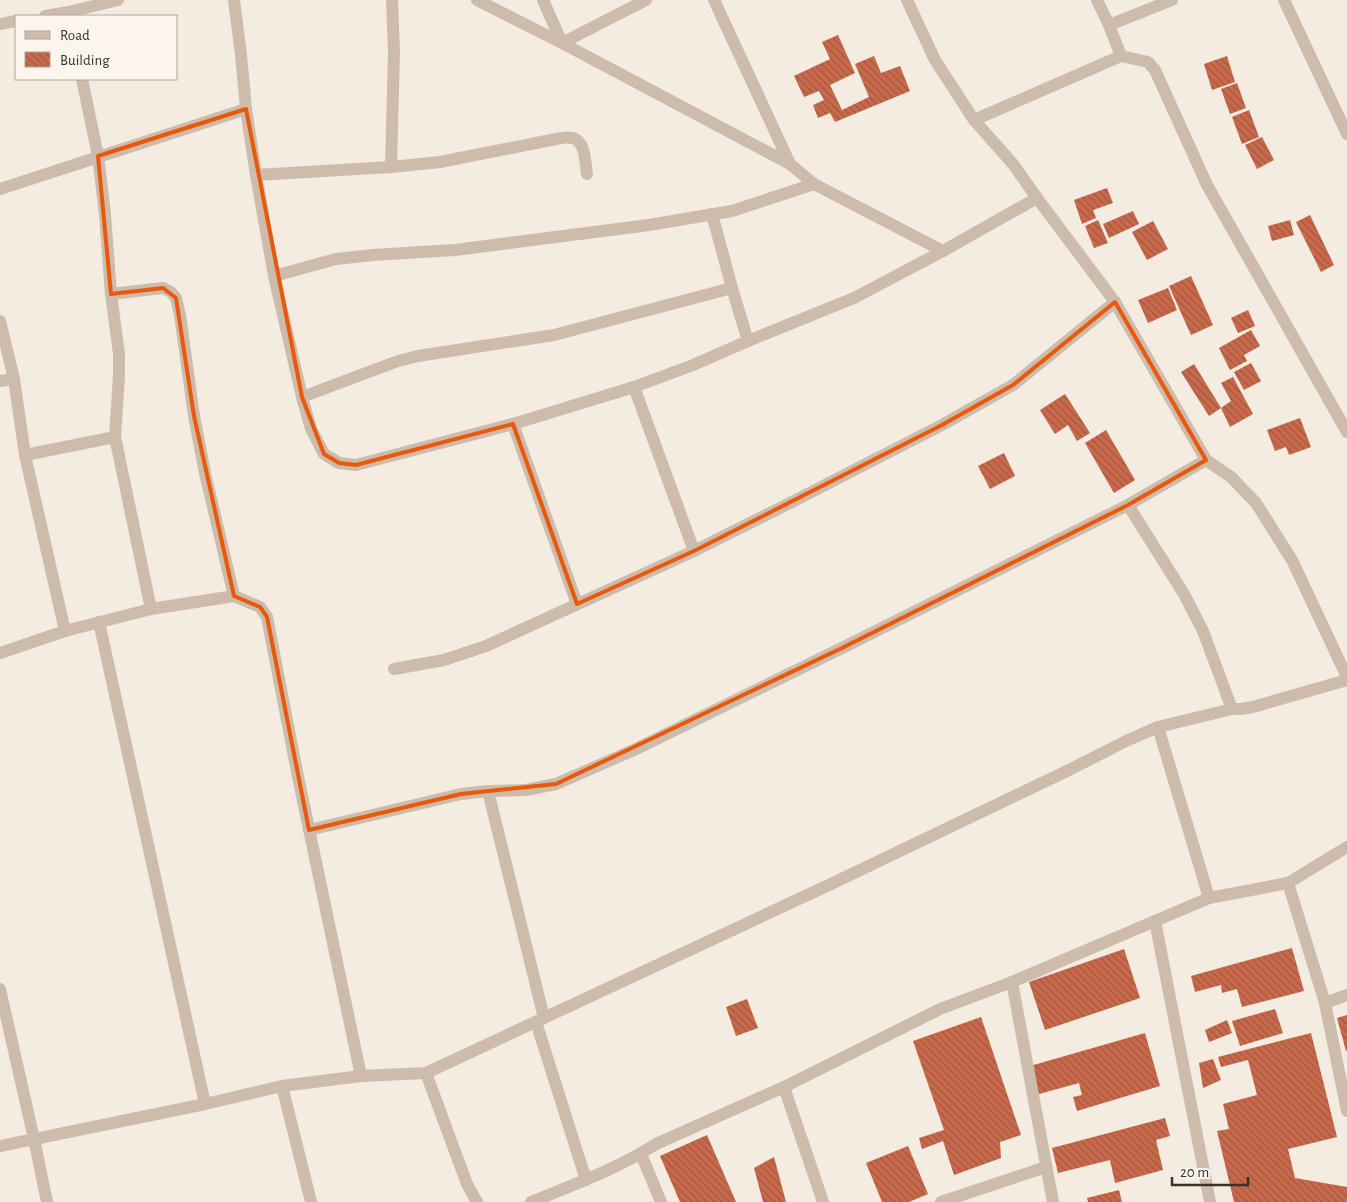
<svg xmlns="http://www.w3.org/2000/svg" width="1347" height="1202" viewBox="0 0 1347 1202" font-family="'Alegreya Sans',sans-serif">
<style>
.building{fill:url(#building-back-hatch)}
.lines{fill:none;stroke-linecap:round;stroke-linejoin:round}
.street{stroke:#cdbbac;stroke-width:12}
.marked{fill:none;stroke:#e8590c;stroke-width:4;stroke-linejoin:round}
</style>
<defs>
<pattern id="building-back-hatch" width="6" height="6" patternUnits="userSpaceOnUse" patternTransform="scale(1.25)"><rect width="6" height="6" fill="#c8694b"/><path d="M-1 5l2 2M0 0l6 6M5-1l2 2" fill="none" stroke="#a4573f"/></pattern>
</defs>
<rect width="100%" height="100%" fill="#f4ebe1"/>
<g class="building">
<path d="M838,35L855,73L830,85L842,110L869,97L855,64L874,56L881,73L900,66L910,91L835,122L830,113L818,118L813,105L824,100L819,91L804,97L794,76L830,59L822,42Z"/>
<path d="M1227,56L1235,82L1212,90L1204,64Z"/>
<path d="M1237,83L1246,108L1230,114L1221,89Z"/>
<path d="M1249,110L1259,137L1242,144L1232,117Z"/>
<path d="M1262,137L1274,160L1257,169L1245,145Z"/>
<path d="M1107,188L1113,203L1093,210L1096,218L1082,224L1074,200Z"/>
<path d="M1133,211L1139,224L1109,238L1103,224Z"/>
<path d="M1310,215L1334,265L1321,272L1296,222Z"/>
<path d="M1098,220L1108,243L1094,248L1085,226Z"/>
<path d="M1290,220L1294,235L1272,241L1268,226Z"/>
<path d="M1153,221L1168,249L1147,260L1132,232Z"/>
<path d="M1191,276L1213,325L1191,335L1169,286Z"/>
<path d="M1168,288L1177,310L1148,323L1138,300Z"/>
<path d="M1248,310L1255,326L1238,333L1231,318Z"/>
<path d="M1251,330L1260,346L1244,355L1247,361L1230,370L1219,348Z"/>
<path d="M1251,363L1261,381L1244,390L1234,372Z"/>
<path d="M1194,364L1221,408L1209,416L1181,372Z"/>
<path d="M1233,377L1253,414L1230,427L1221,408L1231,401L1221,383Z"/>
<path d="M1065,394L1090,433L1077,441L1068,425L1055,434L1040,410Z"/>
<path d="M1300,418L1311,447L1289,455L1286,447L1275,451L1267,430Z"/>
<path d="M1106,430L1135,480L1114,493L1085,443Z"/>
<path d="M1004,453L1015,476L990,489L978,466Z"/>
<path d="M1292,948L1304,991L1242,1007L1237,989L1222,993L1221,985L1195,992L1191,976Z"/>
<path d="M1124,949L1140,998L1045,1030L1029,982Z"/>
<path d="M747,999L758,1028L736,1036L726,1007Z"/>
<path d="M1275,1009L1283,1033L1240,1046L1232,1021Z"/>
<path d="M1347,1015V1051H1346L1337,1018Z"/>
<path d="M981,1017L1021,1135L1000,1142L1001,1158L954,1175L943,1141L922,1149L919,1138L944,1130L913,1041Z"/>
<path d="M1227,1020L1232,1033L1209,1042L1205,1030Z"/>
<path d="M1145,1033L1160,1086L1077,1111L1073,1097L1082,1095L1079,1083L1039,1094L1030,1066Z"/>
<path d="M1311,1033L1337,1137L1288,1149L1295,1178L1347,1187V1202H1234L1217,1131L1229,1129L1223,1104L1257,1095L1248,1060L1221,1067L1218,1057Z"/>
<path d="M1213,1059L1221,1080L1203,1088L1199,1063Z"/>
<path d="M1165,1118L1170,1136L1156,1140L1163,1170L1115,1183L1110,1160L1058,1173L1052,1148Z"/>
<path d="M707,1135L736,1202H680L660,1156Z"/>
<path d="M908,1146L928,1194L909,1202H882L866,1163Z"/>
<path d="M774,1157L786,1202H763L754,1168Z"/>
<path d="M1119,1190L1122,1202H1088L1087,1198Z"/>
</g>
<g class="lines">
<g class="street">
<path d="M234,0L241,55L246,109L256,175L274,276L302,397L311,429L324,454L339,463L356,465L513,424L634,387L693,365L748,341L854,298L943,251L1037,198"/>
<path d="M477,0L562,43L790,164L814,184L943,251"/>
<path d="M543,0L562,43L646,0"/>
<path d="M714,0L790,164"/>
<path d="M907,0L935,60L974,120L1013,164L1037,198L1115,302L1206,460L1231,477L1256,503L1292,560L1347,677"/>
<path d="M1097,0L1109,25L1121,56"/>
<path d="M1284,0L1347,134"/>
<path d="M45,16L69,12L118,0"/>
<path d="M0,24L16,21"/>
<path d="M1109,25L1172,0"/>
<path d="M82,79L98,156L105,214L111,294L119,354V376L115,437L151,609"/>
<path d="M974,120L1121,56L1148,62L1155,70L1207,185L1347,432"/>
<path d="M391,167L394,51L392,0"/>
<path d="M256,175L391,167L440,162L556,139C561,138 568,137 573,138C586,142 585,163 587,174"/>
<path d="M0,189L246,109"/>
<path d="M712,214L732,288L748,341"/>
<path d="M274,276L336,259L373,255L455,250L649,225L732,211L814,184"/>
<path d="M111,294L163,288L171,292L176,298L180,315L194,416L205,473L234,596"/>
<path d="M0,321L14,379L25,455L65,631"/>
<path d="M0,381L14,379"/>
<path d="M634,387L694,551"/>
<path d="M302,397L398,361L418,356L554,335L732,288"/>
<path d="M513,424L577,604"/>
<path d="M25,455L115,437"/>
<path d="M1128,505L1184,594L1203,631L1232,709"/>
<path d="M99,622L205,1104"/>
<path d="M0,653L65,631L151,609L234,596L260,607L267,617L297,772L361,1076"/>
<path d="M394,669L444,660L486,646L694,551L784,506L942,425L1013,385L1115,302"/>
<path d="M1158,727L1209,898"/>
<path d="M488,791L544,1018"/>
<path d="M309,830L461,794L488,791L526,790L556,784L636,749L842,648L1128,505L1206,460"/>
<path d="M1288,883L1325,1003L1347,1111"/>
<path d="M1155,921L1210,1202"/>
<path d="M1012,982L1053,1202"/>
<path d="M0,989L34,1139L47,1202"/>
<path d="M1325,1003L1347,995"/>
<path d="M536,1022L586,1180"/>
<path d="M426,1073L467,1184L477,1202"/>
<path d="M282,1086L311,1202"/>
<path d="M784,1087L823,1202"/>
<path d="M0,1146L205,1104L282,1086L361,1076L426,1073L831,884L1069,770L1126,741L1158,727L1232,709H1241L1253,707L1347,680"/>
<path d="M641,1154L661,1202"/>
<path d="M531,1202C573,1185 617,1169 656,1144L784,1087L940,1009L1012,982L1209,898L1288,883L1347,847"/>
<path d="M941,1202L1046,1167"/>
</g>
</g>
<path class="marked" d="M246,109L302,397L324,454L339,463L356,465L513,424L577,604L694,551L942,425L1013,385L1115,302L1206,460L1128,505L842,648L556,784L461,794L309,830L267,617L260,607L234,596L194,416L176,298L163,288L111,294L98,156Z"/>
<rect x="15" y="15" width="162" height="65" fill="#fbf5ee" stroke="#aea6a0"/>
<rect x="25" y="31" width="25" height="8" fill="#cdbbac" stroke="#aea6a0"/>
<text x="60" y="40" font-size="15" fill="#3b302b">Road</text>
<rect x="25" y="52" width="25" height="15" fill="url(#building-back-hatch)" stroke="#aea6a0"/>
<text x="60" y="65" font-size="15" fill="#3b302b">Building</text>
<path d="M1172 1177v8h76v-8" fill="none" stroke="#3b302b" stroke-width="2.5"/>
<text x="1180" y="1177" font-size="15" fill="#3b302b" stroke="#fbf5ee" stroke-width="4" paint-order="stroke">20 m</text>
</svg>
